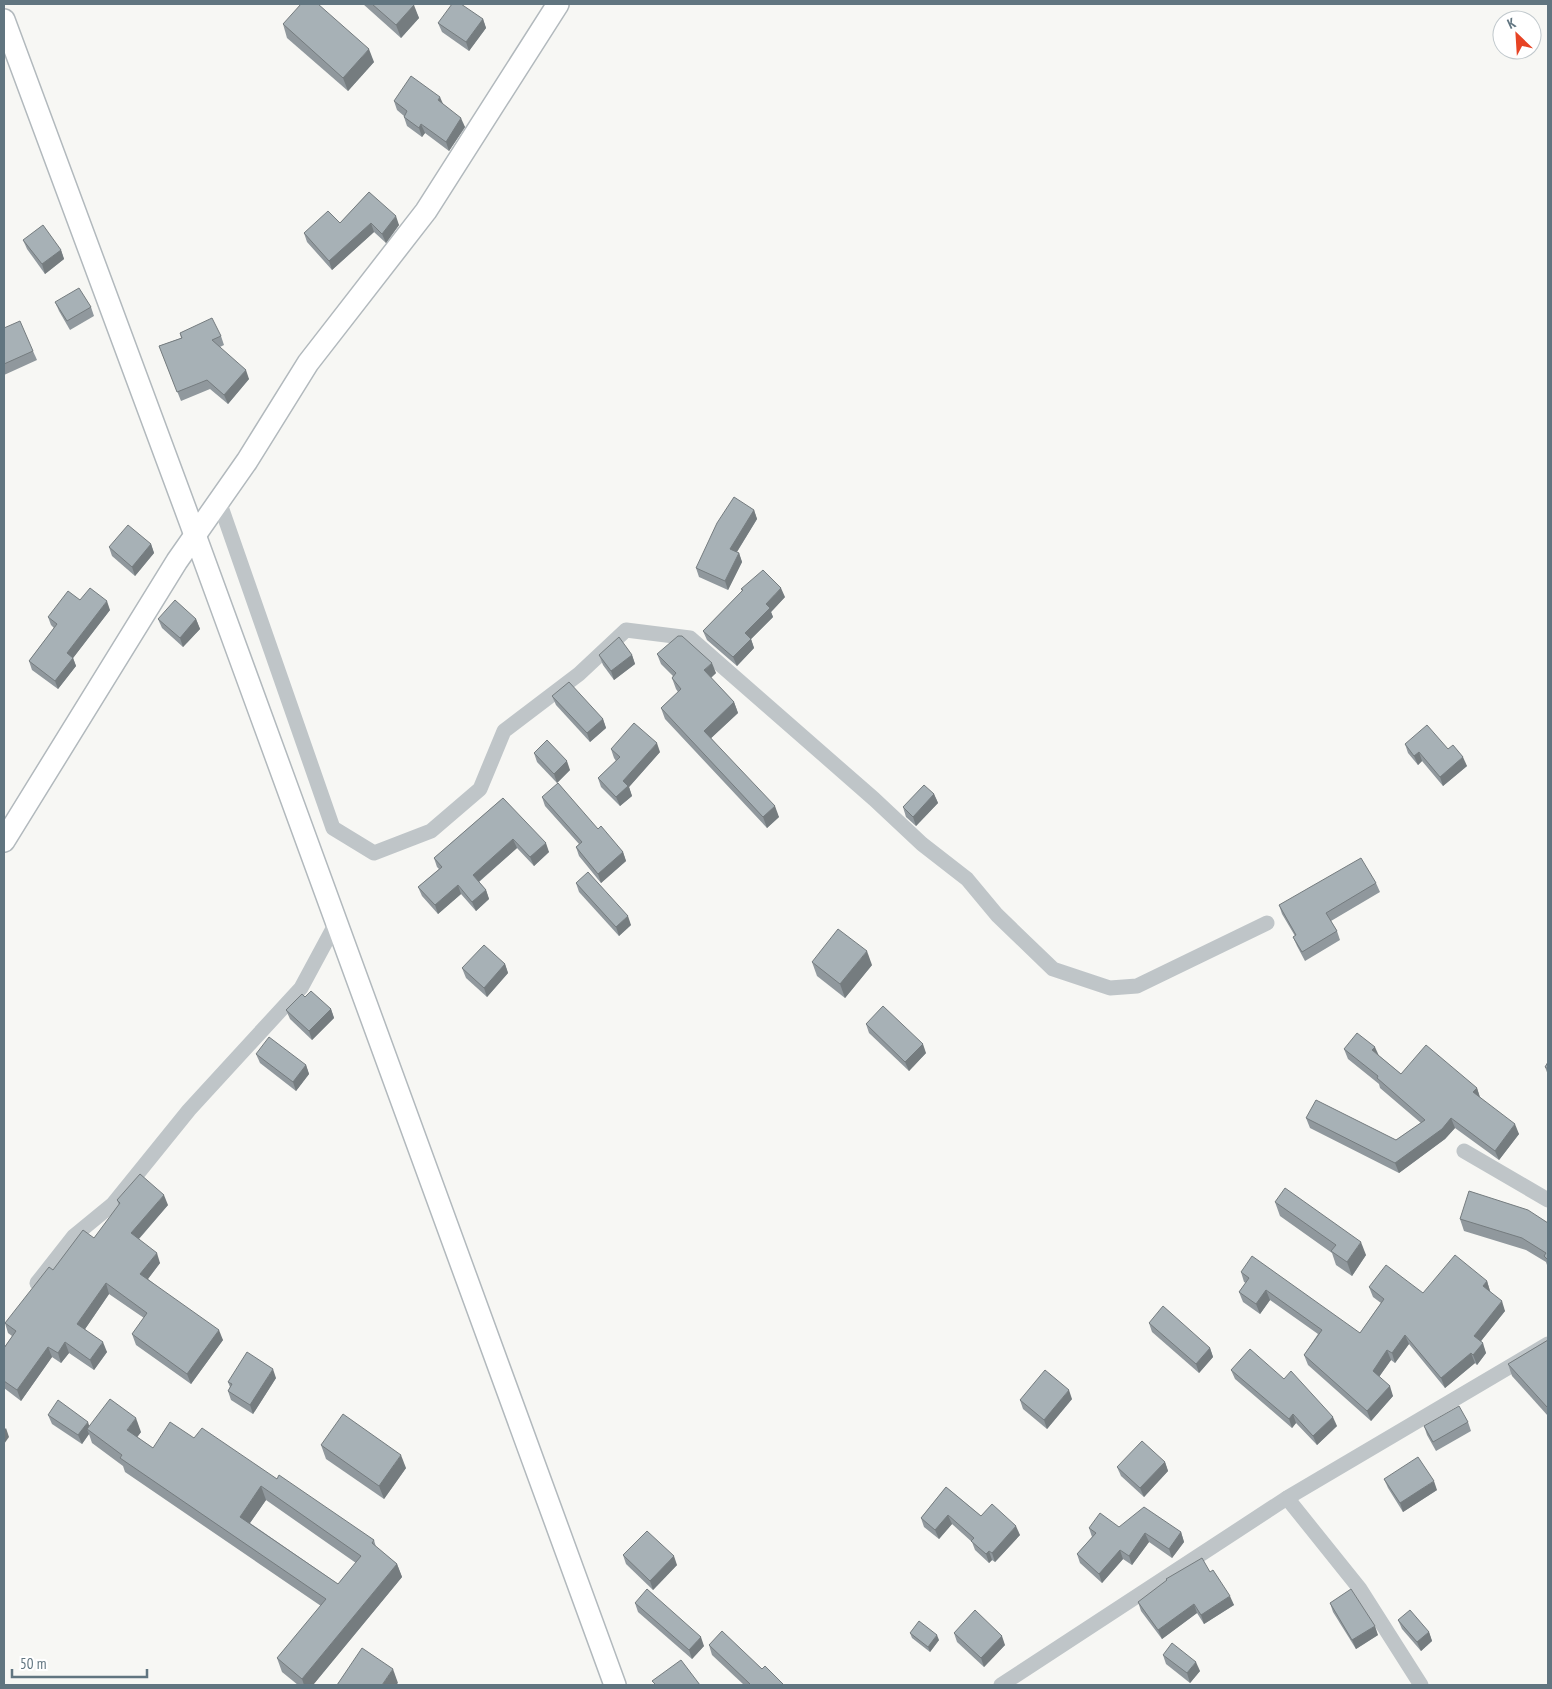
<svg xmlns="http://www.w3.org/2000/svg" width="1552" height="1689" viewBox="0 0 1552 1689" font-family="'PT Sans Narrow',sans-serif">
<style>
.lines{fill:none;stroke-linecap:round;stroke-linejoin:round}
.secondary-casing{stroke:#b2b9bd;stroke-width:24}
.street{stroke:#bfc5c8;stroke-width:15}
.secondary{stroke:#fff;stroke-width:21}
.wall{fill:#90989d;fill-rule:evenodd}
.shaded-wall{fill:#757c7f}
.building{fill:#a7b1b6;stroke:#757c7f;fill-rule:evenodd}
</style>
<rect width="100%" height="100%" fill="#f7f7f4"/>
<g class="lines">
<g class="secondary-casing">
<g id="secondary">
<path d="M4,20L195,535L615,1685"/>
<path d="M4,841L177,561L247,461L308,363L426,211L558,4"/>
</g>
</g>
<g class="street">
<path d="M219,501L333,828L374,853L431,831L480,789L504,731L579,674L626,630L690,638L874,799L922,844L967,879L997,915L1053,969L1110,988L1137,986L1267,923"/>
<path d="M1464,1151L1548,1200"/>
<path d="M37,1283L74,1236L113,1204L189,1110L301,988L336,923"/>
<path d="M1287,1498L1360,1589L1421,1685"/>
<path d="M1001,1685L1287,1498L1548,1344"/>
</g>
<use href="#secondary" class="secondary"/>
</g>
<g class="wall">
<path d="M363,4H412L419,18L401,38Z"/>
<path d="M483,19L486,28L469,51L442,32L438,23Z"/>
<path d="M283,24L374,62L348,91L287,38Z"/>
<path d="M394,101L443,104L465,127L449,151L425,133L422,137L407,126L404,117V116L397,110Z"/>
<path d="M369,192L399,225L386,243L374,232L332,270L307,242L304,233L340,223Z"/>
<path d="M23,240L61,250L64,259L45,274L27,249Z"/>
<path d="M55,302L91,307L94,316L70,330L59,311Z"/>
<path d="M4,328L33,351L37,360L4,375Z"/>
<path d="M180,333L221,336L224,345L220,347L249,379L228,404L210,389L181,401L159,346L181,338Z"/>
<path d="M754,510L757,519L737,552L739,553L742,562L728,590L699,577L696,568Z"/>
<path d="M151,544L154,553L135,576L112,556L109,547Z"/>
<path d="M741,589L785,597L771,612L773,617L751,639L754,648L737,666L707,640L703,631L742,591Z"/>
<path d="M80,600L110,610L73,658L76,666L58,689L32,670L29,661L54,628L51,625L48,617Z"/>
<path d="M158,619H196L200,629L183,647L162,628Z"/>
<path d="M657,654L716,673L711,678L734,702L738,713L711,738L779,817L767,828L665,719L661,708L678,692L676,689L672,678L673,676L661,664Z"/>
<path d="M599,655H632L635,664L614,680L603,665Z"/>
<path d="M552,696L603,719L606,728L590,742L556,705Z"/>
<path d="M1405,744L1448,749L1467,766L1443,786L1422,761L1418,765L1408,753Z"/>
<path d="M611,749L660,752L629,787L632,796L620,806L601,787L598,778L616,761L614,758Z"/>
<path d="M534,753L570,770L557,783L537,762Z"/>
<path d="M934,794L938,803L916,826L906,817L903,807Z"/>
<path d="M542,797L598,829L623,852L626,861L601,883L579,856L576,847L579,844L545,806Z"/>
<path d="M503,798L549,852L534,866L517,848L479,882L486,890L489,899L476,911L461,894L438,914L422,896L418,887L439,869L437,867L434,858Z"/>
<path d="M576,883L631,925L619,936L579,892Z"/>
<path d="M1376,883L1380,892L1331,921L1337,931L1340,940L1305,961L1297,946L1293,937L1295,936L1282,914L1279,905Z"/>
<path d="M812,962L872,965L845,998L817,976Z"/>
<path d="M505,964L508,973L487,997L466,978L462,968Z"/>
<path d="M305,997L331,1009L334,1018L312,1040L290,1019L286,1010Z"/>
<path d="M866,1024L926,1053L909,1071L869,1033Z"/>
<path d="M1344,1049L1378,1055L1401,1074L1477,1088L1480,1097L1519,1134L1499,1160L1455,1128L1445,1139L1399,1173L1310,1128L1306,1118L1396,1140L1421,1123L1380,1088L1379,1084L1348,1059Z"/>
<path d="M256,1054L306,1065L309,1074L296,1091L260,1063Z"/>
<path d="M1548,1062V1075L1545,1067Z"/>
<path d="M117,1200L168,1205L139,1239L160,1263L148,1279L223,1340L191,1384L136,1345L132,1334L144,1318L109,1294L85,1329L107,1352L94,1370L69,1353L61,1363L52,1357L21,1401L4,1388V1348L12,1336L8,1333L5,1323L53,1270L94,1238L119,1205Z"/>
<path d="M1275,1202L1366,1255L1352,1276L1336,1265L1332,1253L1280,1216Z"/>
<path d="M1460,1219L1548,1223V1268L1546,1262L1526,1250L1464,1231Z"/>
<path d="M1241,1272L1360,1333L1381,1303L1373,1297L1369,1287L1423,1293L1487,1281L1490,1291L1505,1311L1481,1341L1486,1353L1477,1365L1475,1363L1445,1388L1409,1344L1395,1363L1391,1360L1379,1377L1393,1396L1371,1421L1308,1365L1304,1355L1318,1334L1270,1300L1260,1314L1243,1302L1239,1292L1246,1283L1244,1282Z"/>
<path d="M1149,1323L1210,1348L1213,1357L1199,1373L1152,1332Z"/>
<path d="M1548,1340V1416L1512,1376L1508,1364Z"/>
<path d="M1231,1370L1337,1426L1317,1445L1296,1423L1292,1428L1235,1379Z"/>
<path d="M276,1378L253,1414L231,1400L228,1391L230,1387L228,1382Z"/>
<path d="M1072,1399L1047,1429L1023,1409L1020,1400Z"/>
<path d="M48,1415L90,1426L141,1432L137,1437L153,1448L194,1438L277,1479L374,1540L376,1547L397,1564L402,1577L313,1685H298L282,1672L277,1658L321,1606L125,1472L123,1466L92,1443L89,1434L82,1444L52,1424ZM266,1500L356,1563L338,1584L250,1523Z"/>
<path d="M1468,1422L1471,1431L1436,1451L1427,1435L1424,1426Z"/>
<path d="M321,1445L406,1468L384,1499L326,1459Z"/>
<path d="M1165,1462L1168,1471L1144,1497L1121,1476L1117,1467Z"/>
<path d="M1384,1479L1437,1490L1403,1512L1388,1488Z"/>
<path d="M946,1487L981,1516L1020,1535L995,1562L992,1560L989,1563L975,1550L972,1542L952,1524L939,1539L924,1527L921,1518Z"/>
<path d="M1089,1528L1181,1532L1184,1542L1172,1558L1149,1542L1132,1565L1123,1559L1102,1583L1080,1563L1077,1554L1092,1537Z"/>
<path d="M623,1555L677,1565L653,1590L626,1564Z"/>
<path d="M1210,1572L1234,1605L1204,1624L1197,1613L1162,1639L1141,1611L1138,1602Z"/>
<path d="M635,1603L704,1646L692,1659L638,1612Z"/>
<path d="M1330,1603L1378,1635L1356,1649L1333,1612Z"/>
<path d="M1398,1620L1429,1632L1432,1641L1421,1651L1402,1629Z"/>
<path d="M910,1633L939,1640L930,1652L912,1638Z"/>
<path d="M954,1633L1005,1645L984,1667L957,1642Z"/>
<path d="M709,1645L762,1669L784,1685H744L712,1655Z"/>
<path d="M1163,1655L1200,1671L1190,1683L1166,1664Z"/>
</g>
<g class="shaded-wall">
<path d="M414,5L419,18L401,38L396,25Z"/>
<path d="M483,19L486,28L469,51L466,42Z"/>
<path d="M369,49L374,62L348,91L343,78Z"/>
<path d="M440,97L444,106L438,100Z"/>
<path d="M461,118L465,127L449,151L446,142Z"/>
<path d="M421,124L425,133L422,137L419,128Z"/>
<path d="M396,216L399,225L386,243L382,234Z"/>
<path d="M371,223L374,232L332,270L329,261Z"/>
<path d="M61,250L64,259L45,274L42,264Z"/>
<path d="M246,370L249,379L228,404L224,395Z"/>
<path d="M754,510L757,519L733,558L730,549Z"/>
<path d="M151,544L154,553L135,576L132,567Z"/>
<path d="M739,553L742,562L728,590L725,581Z"/>
<path d="M781,588L785,597L771,612L773,617L751,639L754,648L737,666L733,657L745,633L766,604Z"/>
<path d="M107,601L110,610L73,658L76,666L58,689L55,681L67,653Z"/>
<path d="M196,619L200,629L183,647L180,638Z"/>
<path d="M632,655L635,664L614,680L611,671Z"/>
<path d="M712,663L716,673L708,680L704,670Z"/>
<path d="M734,702L738,713L708,741L704,731Z"/>
<path d="M603,719L606,728L590,742L587,733Z"/>
<path d="M657,743L660,752L629,787L632,796L620,806L616,797L623,781Z"/>
<path d="M1419,752L1422,761L1418,765L1414,756Z"/>
<path d="M1463,757L1467,766L1443,786L1440,777Z"/>
<path d="M567,761L570,770L557,783L554,774Z"/>
<path d="M934,794L938,803L916,826L913,817Z"/>
<path d="M775,806L779,817L767,828L763,817Z"/>
<path d="M513,839L517,848L476,884L473,875Z"/>
<path d="M546,843L549,852L534,866L530,857Z"/>
<path d="M623,852L626,861L601,883L598,874Z"/>
<path d="M458,885L461,894L438,914L435,905Z"/>
<path d="M486,890L489,899L476,911L472,902Z"/>
<path d="M628,916L631,925L619,936L616,927Z"/>
<path d="M867,951L872,965L845,998L840,984Z"/>
<path d="M505,964L508,973L487,997L484,988Z"/>
<path d="M331,1009L334,1018L312,1040L309,1031Z"/>
<path d="M923,1044L926,1053L909,1071L905,1062Z"/>
<path d="M1375,1047L1379,1056L1372,1050Z"/>
<path d="M306,1065L309,1074L296,1091L293,1082Z"/>
<path d="M1477,1088L1480,1098L1473,1092Z"/>
<path d="M1451,1118L1455,1128L1445,1139L1399,1173L1395,1163Z"/>
<path d="M1515,1124L1519,1134L1499,1160L1495,1151Z"/>
<path d="M164,1195L168,1205L135,1243L131,1233Z"/>
<path d="M1361,1242L1366,1255L1352,1276L1347,1262Z"/>
<path d="M157,1253L160,1263L144,1284L140,1274Z"/>
<path d="M1487,1281L1490,1291L1486,1296L1483,1286Z"/>
<path d="M106,1283L109,1294L81,1335L77,1324Z"/>
<path d="M1266,1290L1270,1300L1260,1314L1256,1304Z"/>
<path d="M1502,1301L1505,1311L1477,1346L1474,1336Z"/>
<path d="M219,1330L223,1340L191,1384L187,1374Z"/>
<path d="M1405,1335L1409,1344L1395,1363L1392,1353Z"/>
<path d="M65,1342L69,1353L61,1363L58,1353Z"/>
<path d="M103,1342L107,1352L94,1370L90,1360Z"/>
<path d="M1483,1343L1486,1353L1477,1365L1473,1355Z"/>
<path d="M48,1347L52,1357L21,1401L17,1390Z"/>
<path d="M1210,1348L1213,1357L1199,1373L1196,1364Z"/>
<path d="M1387,1350L1391,1360L1376,1381L1373,1371Z"/>
<path d="M1471,1353L1475,1363L1445,1388L1441,1378Z"/>
<path d="M273,1369L276,1378L253,1414L250,1405Z"/>
<path d="M1390,1386L1393,1396L1371,1421L1367,1411Z"/>
<path d="M1069,1390L1072,1399L1047,1429L1044,1420Z"/>
<path d="M1293,1414L1296,1423L1292,1428L1289,1419Z"/>
<path d="M1333,1417L1337,1426L1317,1445L1313,1436Z"/>
<path d="M136,1418L141,1432L132,1444L127,1430Z"/>
<path d="M88,1422L91,1431L87,1429L89,1434L82,1444L78,1435Z"/>
<path d="M6,1428L9,1437L4,1444V1430Z"/>
<path d="M401,1455L406,1468L384,1499L379,1486Z"/>
<path d="M1165,1462L1168,1471L1144,1497L1140,1488Z"/>
<path d="M1434,1481L1437,1490L1403,1512L1400,1503Z"/>
<path d="M261,1486L266,1500L245,1530L240,1517Z"/>
<path d="M948,1515L952,1524L939,1539L935,1530Z"/>
<path d="M1016,1526L1020,1535L995,1562L992,1553Z"/>
<path d="M1181,1532L1184,1542L1172,1558L1169,1549Z"/>
<path d="M1145,1533L1149,1542L1132,1565L1129,1556Z"/>
<path d="M1120,1550L1123,1559L1102,1583L1099,1574Z"/>
<path d="M989,1551L992,1560L989,1563L986,1554Z"/>
<path d="M674,1556L677,1565L653,1590L650,1581Z"/>
<path d="M397,1564L402,1577L313,1685H304L302,1679Z"/>
<path d="M1230,1596L1234,1605L1204,1624L1201,1615Z"/>
<path d="M1194,1604L1197,1613L1162,1639L1158,1630Z"/>
<path d="M1375,1626L1378,1635L1356,1649L1352,1640Z"/>
<path d="M1429,1632L1432,1641L1421,1651L1417,1642Z"/>
<path d="M937,1635L939,1640L930,1652L928,1647Z"/>
<path d="M1002,1636L1005,1645L984,1667L981,1658Z"/>
<path d="M701,1637L704,1646L692,1659L689,1650Z"/>
<path d="M1196,1662L1200,1671L1190,1683L1187,1673Z"/>
<path d="M393,1669L398,1683L396,1685H382Z"/>
</g>
<g class="building">
<path d="M301,4H318L369,49L343,78L283,24Z"/>
<path d="M372,4H412L414,5L396,25Z"/>
<path d="M452,4H461L483,19L466,42L438,23Z"/>
<path d="M411,76L440,97L438,100L461,118L446,142L421,124L419,128L404,117L407,111L394,101Z"/>
<path d="M369,192L396,216L382,234L371,223L329,261L304,233L328,211L340,223Z"/>
<path d="M43,225L61,250L42,264L23,240Z"/>
<path d="M79,288L91,307L67,321L55,302Z"/>
<path d="M212,318L221,336L212,340L246,370L224,395L207,380L177,392L159,346L182,338L180,333Z"/>
<path d="M20,321L33,351L4,364V328Z"/>
<path d="M734,497L754,510L730,549L739,553L725,581L696,568L717,523Z"/>
<path d="M128,525L151,544L132,567L109,547Z"/>
<path d="M763,570L781,588L766,604L770,608L745,633L751,639L733,657L703,631L743,590L741,589Z"/>
<path d="M90,588L107,601L67,653L73,658L55,681L29,661L57,624L48,617L68,591L80,600Z"/>
<path d="M175,600L196,619L180,638L158,619Z"/>
<path d="M678,636H682L712,663L704,670L734,702L704,731L775,806L763,817L661,708L681,689L672,678L676,673L657,654Z"/>
<path d="M619,637L632,655L611,671L599,655Z"/>
<path d="M569,682L603,719L587,733L552,696Z"/>
<path d="M634,723L657,743L623,781L628,786L616,797L598,778L620,757L611,749Z"/>
<path d="M1427,725L1448,749L1453,745L1463,757L1440,777L1419,752L1414,756L1405,744Z"/>
<path d="M547,740L567,761L554,774L534,753Z"/>
<path d="M558,783L598,829L601,826L623,852L598,874L576,847L582,842L542,797Z"/>
<path d="M924,785L934,794L913,817L903,807Z"/>
<path d="M503,798L546,843L530,857L513,839L473,875L486,890L472,902L458,885L435,905L418,887L442,867L434,858Z"/>
<path d="M1361,858L1376,883L1326,913L1337,931L1302,952L1293,937L1296,935L1279,905Z"/>
<path d="M588,872L628,916L616,927L576,883Z"/>
<path d="M838,929L867,951L840,984L812,962Z"/>
<path d="M484,945L505,964L484,988L462,968Z"/>
<path d="M311,991L331,1009L309,1031L286,1010L302,994L305,997Z"/>
<path d="M883,1006L923,1044L905,1062L866,1024Z"/>
<path d="M1357,1033L1375,1047L1372,1050L1401,1074L1426,1045L1477,1088L1473,1092L1515,1124L1495,1151L1451,1118L1442,1129L1395,1163L1306,1118L1316,1100L1396,1140L1425,1120L1377,1078L1378,1076L1344,1049Z"/>
<path d="M269,1037L306,1065L293,1082L256,1054Z"/>
<path d="M1548,1062V1069L1545,1067Z"/>
<path d="M140,1174L164,1195L131,1233L157,1253L140,1274L219,1330L187,1374L132,1334L147,1313L106,1283L77,1324L103,1342L90,1360L65,1342L58,1353L48,1347L17,1390L4,1381V1348L16,1331L5,1323L49,1267L53,1270L83,1230L94,1238L120,1203L117,1200Z"/>
<path d="M1285,1188L1361,1242L1347,1262L1331,1251L1336,1245L1275,1202Z"/>
<path d="M1469,1191L1528,1210L1548,1223V1260L1544,1256L1546,1253L1522,1238L1460,1219Z"/>
<path d="M1455,1255L1487,1281L1483,1286L1502,1301L1474,1336L1483,1343L1473,1355L1471,1353L1441,1378L1405,1335L1392,1353L1387,1350L1373,1371L1390,1386L1367,1411L1304,1355L1322,1330L1266,1290L1256,1304L1239,1292L1249,1278L1241,1272L1252,1256L1360,1333L1384,1299L1369,1287L1386,1265L1423,1293Z"/>
<path d="M1163,1306L1210,1348L1196,1364L1149,1323Z"/>
<path d="M1548,1340V1406L1547,1407L1508,1364Z"/>
<path d="M1250,1349L1284,1379L1291,1371L1333,1417L1313,1436L1293,1414L1289,1419L1231,1370Z"/>
<path d="M247,1352L273,1369L250,1405L228,1391L232,1384L228,1382Z"/>
<path d="M1045,1370L1069,1390L1044,1420L1020,1400Z"/>
<path d="M110,1399L136,1418L127,1430L153,1448L170,1422L194,1438L202,1428L277,1479L279,1475L374,1540L372,1543L397,1564L302,1679L277,1658L326,1599L120,1458L122,1455L87,1429ZM261,1486L361,1556L338,1584L240,1517Z"/>
<path d="M58,1400L88,1422L78,1435L48,1415Z"/>
<path d="M1459,1406L1468,1422L1433,1442L1424,1426Z"/>
<path d="M343,1414L401,1455L379,1486L321,1445Z"/>
<path d="M1142,1441L1165,1462L1140,1488L1117,1467Z"/>
<path d="M1418,1457L1434,1481L1400,1503L1384,1479Z"/>
<path d="M946,1487L981,1516L992,1504L1016,1526L992,1553L989,1551L986,1554L971,1541L974,1538L948,1515L935,1530L921,1518Z"/>
<path d="M1144,1507L1181,1532L1169,1549L1145,1533L1129,1556L1120,1550L1099,1574L1077,1554L1096,1533L1089,1528L1100,1513L1119,1527Z"/>
<path d="M647,1531L674,1556L650,1581L623,1555Z"/>
<path d="M1202,1558L1210,1572L1213,1570L1230,1596L1201,1615L1194,1604L1158,1630L1138,1602L1167,1580L1166,1579Z"/>
<path d="M647,1589L701,1637L689,1650L635,1603Z"/>
<path d="M1351,1589L1375,1626L1352,1640L1330,1603Z"/>
<path d="M975,1610L1002,1636L981,1658L954,1633Z"/>
<path d="M1410,1610L1429,1632L1417,1642L1398,1620Z"/>
<path d="M919,1621L937,1635L928,1647L910,1633Z"/>
<path d="M722,1631L762,1669L765,1666L784,1685H748L750,1684L709,1645Z"/>
<path d="M1172,1643L1196,1662L1187,1673L1163,1655Z"/>
<path d="M362,1648L393,1669L382,1685H337Z"/>
<path d="M681,1660L700,1685H656L652,1681Z"/>
</g>
<rect width="1552" height="1689" fill="none" stroke="#617580" stroke-width="10"/>
<g transform="translate(1517 35) rotate(335)"><circle r="24" fill="#ffffff" stroke="#c0c8cc"/>
<path d="M0-4L9 19L0 12L-9 19Z" fill="#e74324"/>
<text y="-8" font-size="14" font-weight="bold" text-anchor="middle" fill="#617580">K</text>
</g>
<path d="M12 1669v8h135v-8" fill="none" stroke="#617580" stroke-width="2.5"/>
<text x="20" y="1669" font-size="15" fill="#617580" stroke="#ffffff" stroke-width="4" paint-order="stroke">50 m</text>
</svg>
